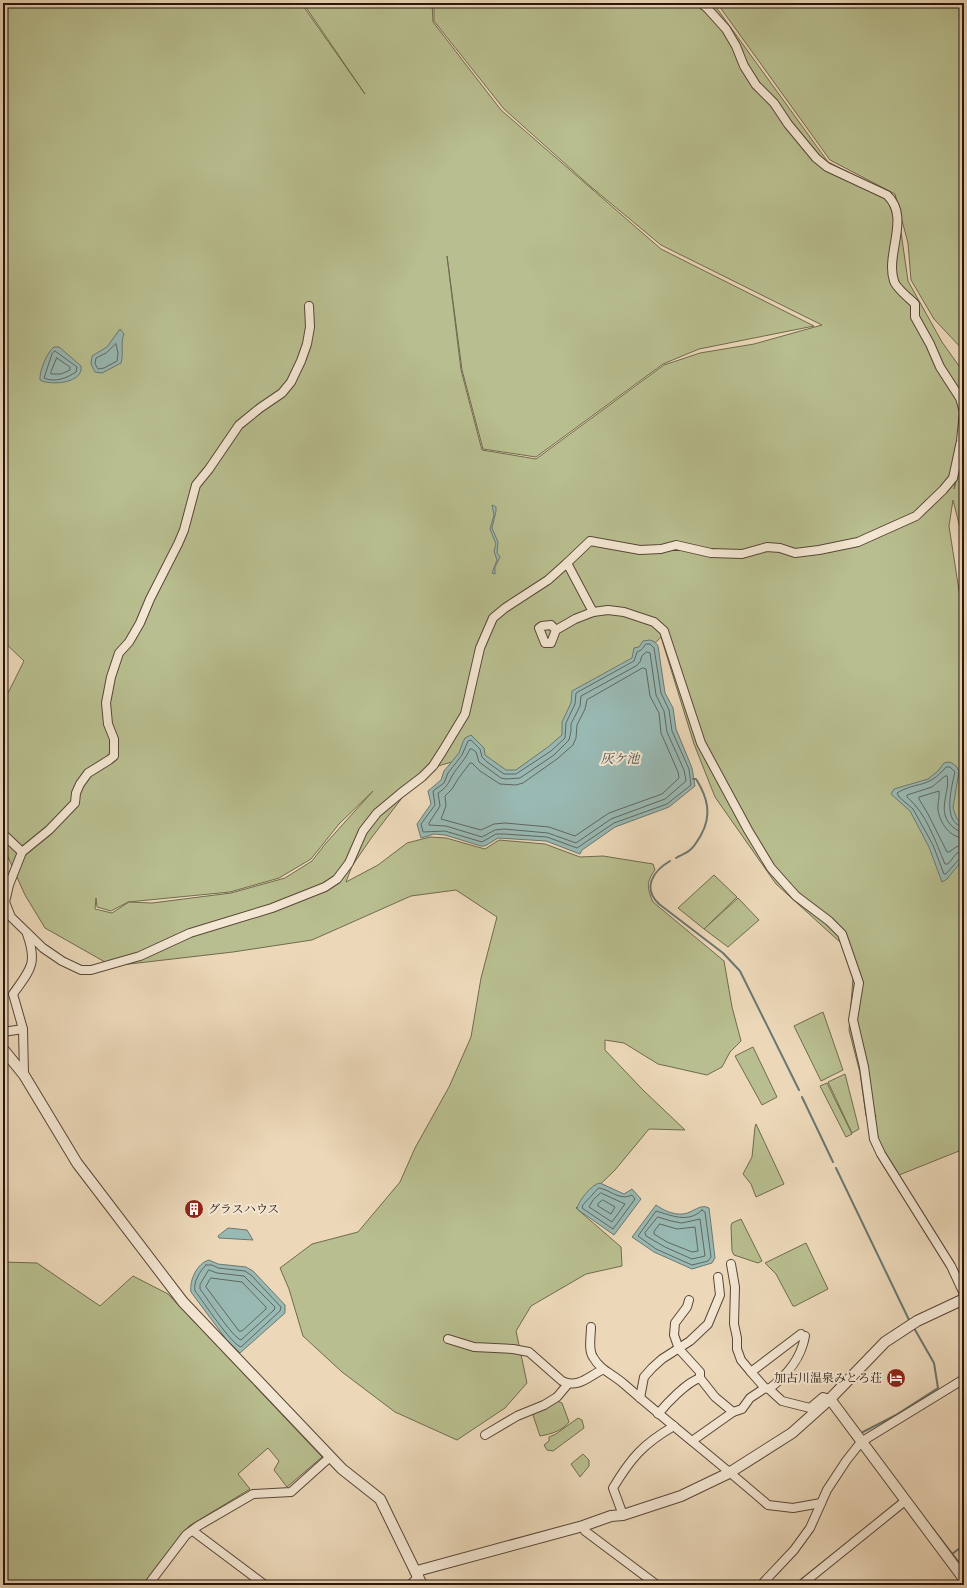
<svg xmlns="http://www.w3.org/2000/svg" width="967" height="1588" viewBox="0 0 967 1588" font-family="'IM FELL English','Noto Serif JP',serif">
<style>
.green{fill:#b8be8f;stroke:#706a4e;fill-rule:evenodd}
.water{fill:#99b9b3;stroke:#6b7770}
.lines{fill:none;stroke-linecap:round;stroke-linejoin:round}
.shore{stroke:#606760;stroke-width:1}
.stream{stroke:#6b7770;stroke-width:2}
.minor-casing{stroke:#584637;stroke-width:10}
.tertiary-casing{stroke:#584637;stroke-width:12}
.minor{stroke:#f3e6d2;stroke-width:8}
.tertiary{stroke:#f3e6d2;stroke-width:10}
.labels{text-anchor:middle;stroke-width:4;stroke-linejoin:round;paint-order:stroke}
.poi-label{font-size:12px;fill:#27150c;stroke:#f3e6d2;text-anchor:start}
.water-label{font-size:13px;font-style:italic;fill:#4f4e46;stroke:#f3e6d2}
</style>
<rect width="100%" height="100%" fill="#ecd8b9"/>
<filter id="stains"><feTurbulence type="fractalNoise" baseFrequency=".005" numOctaves="4"/><feColorMatrix values="0 0 0 0 .2 0 0 0 0 .09 0 0 0 0 .02 0 0 0 .5 -.17"/></filter>
<radialGradient id="worn" r=".72"><stop offset=".6" stop-color="#630" stop-opacity="0"/><stop offset="1" stop-color="#630" stop-opacity=".3"/></radialGradient>
<g class="green">
<path d="M3,3H301L365,94L303,3H432L433,22L501,110L661,249L814,326L699,349L663,364L536,457L483,449L462,370L447,256L461,370L482,450L536,459L664,365L700,353L754,344L822,325L661,245L590,186L504,109L434,21V3H713L828,162L893,195L898,211L908,281L942,342L964,373V442L954,489L964,451V544L953,500L949,526L960,597L964,605V1149L899,1175C889,1158 871,1136 876,1115L866,1116L860,1073L849,1030L853,978L841,943L776,884L715,797L694,744L661,637L567,735L515,776L472,756L428,769L405,794L372,837L352,866L346,882L378,865L407,843L430,837L446,838L485,849L499,840L545,844L580,857L603,856L653,864L655,870C646,882 647,888 653,902L724,961L732,1007L741,1041L730,1052L722,1067L707,1075L658,1064L624,1043L605,1040V1050L643,1090L685,1130L649,1129L615,1170L576,1208L621,1247L622,1266L586,1274L531,1306L516,1331L527,1383L505,1408L457,1440L395,1412L342,1372L303,1336L289,1289L280,1268L312,1244L358,1232L400,1182L415,1148L449,1087L471,1037L481,978L497,917L456,890L411,896L312,940L233,952L112,966L45,928L25,895L3,846V703L24,661L3,641ZM373,791L326,843L312,861L285,878L231,893L152,903L129,902L112,913L95,909L96,898L97,907L111,911L128,902L230,892L279,878L311,859L339,824Z"/>
<path d="M717,3H964V351L934,319L911,280L908,243L895,194L830,160Z"/>
<path d="M714,875L737,897L704,929L678,908Z"/>
<path d="M738,898L759,920L728,947L704,929Z"/>
<path d="M823,1012L843,1070L821,1081L794,1026Z"/>
<path d="M753,1047L777,1097L762,1105L735,1056Z"/>
<path d="M845,1074L859,1129L852,1133L828,1082Z"/>
<path d="M827,1083L852,1134L846,1137L820,1086Z"/>
<path d="M756,1124L784,1184L756,1197L751,1184L743,1174L752,1157L755,1127Z"/>
<path d="M741,1219L762,1261L758,1263L734,1255L732,1251L731,1226L732,1223Z"/>
<path d="M806,1243L828,1289L795,1306H793L776,1274L765,1263Z"/>
<path d="M3,1262L37,1263L100,1306L133,1276L168,1294L322,1457L287,1487L274,1470L279,1461L268,1448L238,1474L250,1489L189,1526L143,1585H3V1453L6,1450L3,1447Z"/>
<path d="M557,1401L562,1403L569,1422C562,1431 551,1434 540,1436L532,1412Z"/>
<path d="M578,1418L582,1420L584,1428L553,1451L547,1450L544,1445L549,1441V1437L556,1434Z"/>
<path d="M583,1454L589,1460V1466L580,1477L571,1464Z"/>
</g>
<g class="water">
<path d="M120,329L124,334C120,344 124,353 121,363L102,373L95,372L91,364L92,356L107,347Z"/>
<path d="M54,347H59L81,366C84,383 51,386 40,380C39,372 47,352 54,347Z"/>
<path d="M492,505L496,507V511L492,528L498,542L497,553L500,557L495,567V574L492,573L497,560L494,551L496,544L490,529L494,515Z"/>
<path d="M650,640L655,642L658,646L665,693L673,708L676,729L692,768L695,786L669,807L615,827L582,850L580,854L546,841L498,838L485,846H481L445,835L434,834L421,838L417,824L431,804L428,791L441,780L444,771L459,753L463,742L465,738L471,735L484,748L485,755L506,770H516L548,747L562,735V722L571,703L572,691L632,658L634,648L639,647L643,641Z"/>
<path d="M950,762L956,766L959,771L953,808L957,819L964,824V858L947,879L942,882L929,847L910,811L891,794L894,789L928,779L938,771L944,763Z"/>
<path d="M600,1183L624,1194L632,1189L641,1199L614,1235L577,1209C578,1201 592,1184 600,1183Z"/>
<path d="M656,1205C663,1210 673,1215 683,1214C693,1213 700,1203 709,1208L715,1258L712,1263L692,1269L654,1252L632,1237Z"/>
<path d="M228,1228L247,1230L253,1240L219,1238L218,1236Z"/>
<path d="M209,1260L218,1264L246,1267L253,1271L285,1305V1313L240,1353L226,1339L191,1292C189,1281 197,1263 209,1260Z"/>
</g>
<g class="lines">
<g class="shore">
<path d="M116,344L118,353L117,361L104,368L98,369L95,364L96,358L106,353Z"/>
<path d="M55,351L77,367L76,372C67,378 55,383 44,378L52,354Z"/>
<path d="M57,358L70,367V370L61,374H51V372Z"/>
<path d="M646,644H650L654,648L661,693L669,710L672,731L689,769L691,785L667,804L614,823L577,848L547,837L504,834H496L482,842L445,831L423,832L421,824L435,805L433,791L444,783L448,773L462,755L468,741L471,740L480,749L482,757L487,762L504,774H516L551,751L565,738L566,723L575,704L576,693L634,661L637,652L641,650Z"/>
<path d="M647,652L650,653L656,695L664,711L667,732L684,770L686,781L665,799L611,819L576,843L548,833L504,829L495,830L482,837L446,826L429,825V823L440,806L438,793C446,788 448,784 452,776C458,766 465,760 470,749H472L476,752L479,762L501,778L506,779L520,778L554,755L569,740L571,731V724L580,706L581,696L636,666L640,662L642,656Z"/>
<path d="M643,668L646,669L650,696L659,713L661,733L678,772L679,778L662,794L609,813L575,836L549,827L505,823L494,824L481,830L441,819L446,806L445,796L452,789L458,779L470,763H472L480,771L500,784L516,785L523,783L557,759L573,745L576,738L577,725L585,709L587,700Z"/>
<path d="M964,827C941,824 952,786 955,772L950,767H946C928,789 917,781 897,793L899,797L913,809L933,845L944,874H946L960,858L964,856"/>
<path d="M964,832C959,832 957,830 953,827C935,812 951,791 947,776H945L932,787L907,795V797C927,814 935,841 945,864H948L957,853L964,851"/>
<path d="M964,838C950,838 940,823 938,810C937,804 940,797 939,791L919,797V799L928,814L947,852H949L956,847L964,845"/>
<path d="M599,1188C611,1190 619,1201 632,1195L635,1199L613,1229L582,1208L583,1205Z"/>
<path d="M601,1193L625,1204L612,1222L589,1207L593,1200Z"/>
<path d="M603,1200L615,1207L611,1214L598,1206V1204Z"/>
<path d="M702,1210L705,1212L711,1257L708,1261L692,1265L656,1249L638,1236L656,1211C671,1215 688,1224 702,1210Z"/>
<path d="M658,1217L671,1221L682,1223L700,1219L705,1256L692,1259L665,1247L646,1236L645,1233Z"/>
<path d="M660,1224L677,1229L695,1227L698,1251L692,1252L667,1242L654,1234V1232Z"/>
<path d="M206,1265H212L218,1268L245,1271L251,1275L281,1307L280,1311L241,1347C231,1344 203,1301 195,1291C193,1282 200,1271 206,1265Z"/>
<path d="M209,1270L217,1273L244,1276L275,1307L274,1310L241,1340C232,1337 207,1298 200,1289V1285Z"/>
<path d="M211,1278L242,1282L266,1307V1309L242,1331H239L206,1287Z"/>
</g>
<g class="stream">
<path d="M676,858C680,855 686,854 690,850C694,847 698,840 701,835C712,815 708,798 696,779H693"/>
<path d="M670,861C653,871 642,888 659,904L723,953L740,971L799,1090"/>
<path d="M802,1097L833,1162"/>
<path d="M836,1168L910,1322"/>
<path d="M863,1432L896,1415L938,1388L934,1363L914,1328"/>
<path d="M930,1525L964,1569"/>
<path d="M952,1554L964,1545"/>
</g>
<g class="minor-casing">
<g id="minor">
<path d="M309,306L310,327L307,344L301,361L291,382L282,393L260,408L239,425L209,469L196,485L184,530L178,544L150,599L140,623L129,642L119,653L111,677L106,703L108,724L114,739V756L109,760L88,773L80,784L76,793L75,803L49,830L22,852L9,885L5,902L11,917L43,948L62,961L81,970H91L140,956L190,933L272,908L325,887L337,879L349,863L363,831L377,813L401,793L422,777L433,766L442,752L465,714L480,648L493,618L505,608L548,580L567,563"/>
<path d="M593,612L567,563L590,541L640,550L661,549L676,545L711,553L742,554L767,547L780,548L795,553L819,550L858,542L916,516L943,490L953,478L961,441L964,412L960,398L940,367L930,344L915,317V304C910,299 896,288 894,281C885,254 911,217 887,195L827,167L816,158L788,124L774,103L756,85L744,66L736,46L726,29L708,9L701,3"/>
<path d="M556,630L551,625L542,626L539,628L545,643H551L556,630L575,619L593,612L608,610L624,612L654,622L664,631L701,743L748,830L771,868L796,896L829,921L842,934L859,983L853,1020L864,1067L874,1139L881,1154L951,1266L964,1294"/>
<path d="M3,834L22,852"/>
<path d="M3,1032L23,1029"/>
<path d="M24,1075L23,1029L13,994C30,970 38,964 27,934"/>
<path d="M731,1264L735,1287L734,1324L737,1338V1349L741,1360L751,1372L801,1334"/>
<path d="M689,1300L687,1307L675,1323L674,1335L679,1349L700,1372V1378L715,1397L733,1412L742,1409L750,1398L765,1388L769,1389L782,1401L810,1408L823,1397L830,1399"/>
<path d="M591,1327C591,1336 588,1350 593,1357C600,1370 613,1374 624,1384C671,1425 721,1464 768,1505L793,1508L821,1503"/>
<path d="M448,1339L474,1347L513,1349L529,1352L562,1381C578,1389 589,1376 602,1370"/>
<path d="M751,1372L765,1388"/>
<path d="M769,1389C787,1375 801,1359 805,1336"/>
<path d="M640,1398L644,1377L652,1368L662,1359L690,1341L708,1324L720,1295L718,1277"/>
<path d="M658,1414C667,1403 687,1382 700,1378"/>
<path d="M485,1435L517,1416L544,1405L557,1397L568,1384"/>
<path d="M692,1441L733,1412"/>
<path d="M623,1515L613,1488C631,1458 643,1444 674,1426"/>
<path d="M583,1526L585,1531L657,1585"/>
<path d="M193,1531L265,1585"/>
<path d="M148,1585L186,1535L198,1526L253,1494L291,1492L330,1457"/>
<path d="M410,1585L419,1576"/>
<path d="M761,1585L794,1550L810,1528L827,1490L846,1461L861,1442L964,1379"/>
<path d="M801,1585L905,1501"/>
</g>
</g>
<g class="tertiary-casing">
<g id="tertiary">
<path d="M3,1049L24,1075L77,1163L183,1302L342,1469L380,1499L422,1585"/>
<path d="M830,1399L964,1579"/>
<path d="M417,1571L583,1526L611,1516L623,1515L681,1496L729,1473L792,1433L830,1399L885,1342L917,1321L964,1299"/>
</g>
</g>
<use href="#minor" class="minor"/>
<use href="#tertiary" class="tertiary"/>
</g>
<defs>
<g id="building-disc" transform="scale(1)"><circle r="9.5" fill="#8f2418" stroke="#f3e6d2"/><path d="M-4-6H4V6H1V3H-1V6H-4ZM-2.5-4.3h1.7v1.8h-1.7ZM.8-4.3h1.7v1.8H.8ZM-2.5-1h1.7V.8h-1.7ZM.8-1h1.7V.8H.8Z" fill="#fff"/></g>
<g id="hotel-disc" transform="scale(1)"><circle r="9.5" fill="#8f2418" stroke="#f3e6d2"/><path d="M-6-4.5h1.5V1H6V5H4.5V3h-9V5H-6ZM-4 0a1.8 1.8 0 1 1 3.6 0ZM.5 0V-2.5h3Q6-2.5 6 0Z" fill="#fff"/></g>
</defs>
<g fill-rule="evenodd">
<use href="#building-disc" x="194" y="1209"/>
<use href="#hotel-disc" x="896" y="1378"/>
</g>
<g class="labels">
<g class="poi-label">
<text x="208" y="1213">グラスハウス</text>
<text x="882" y="1382" text-anchor="end">加古川温泉みとろ荘</text>
</g>
<g class="water-label">
<text x="620" y="763">灰ケ池</text>
</g>
</g>
<rect width="967" height="1588" fill="none" stroke="#ecd8b9" stroke-width="16"/>
<rect x="4" y="4" width="959" height="1580" fill="none" stroke="#27150c" stroke-width="2"/>
<rect x="8" y="8" width="951" height="1572" fill="none" stroke="#27150c"/>
<rect width="100%" height="100%" filter="url(#stains)"/>
<rect width="100%" height="100%" fill="url(#worn)"/>
</svg>
